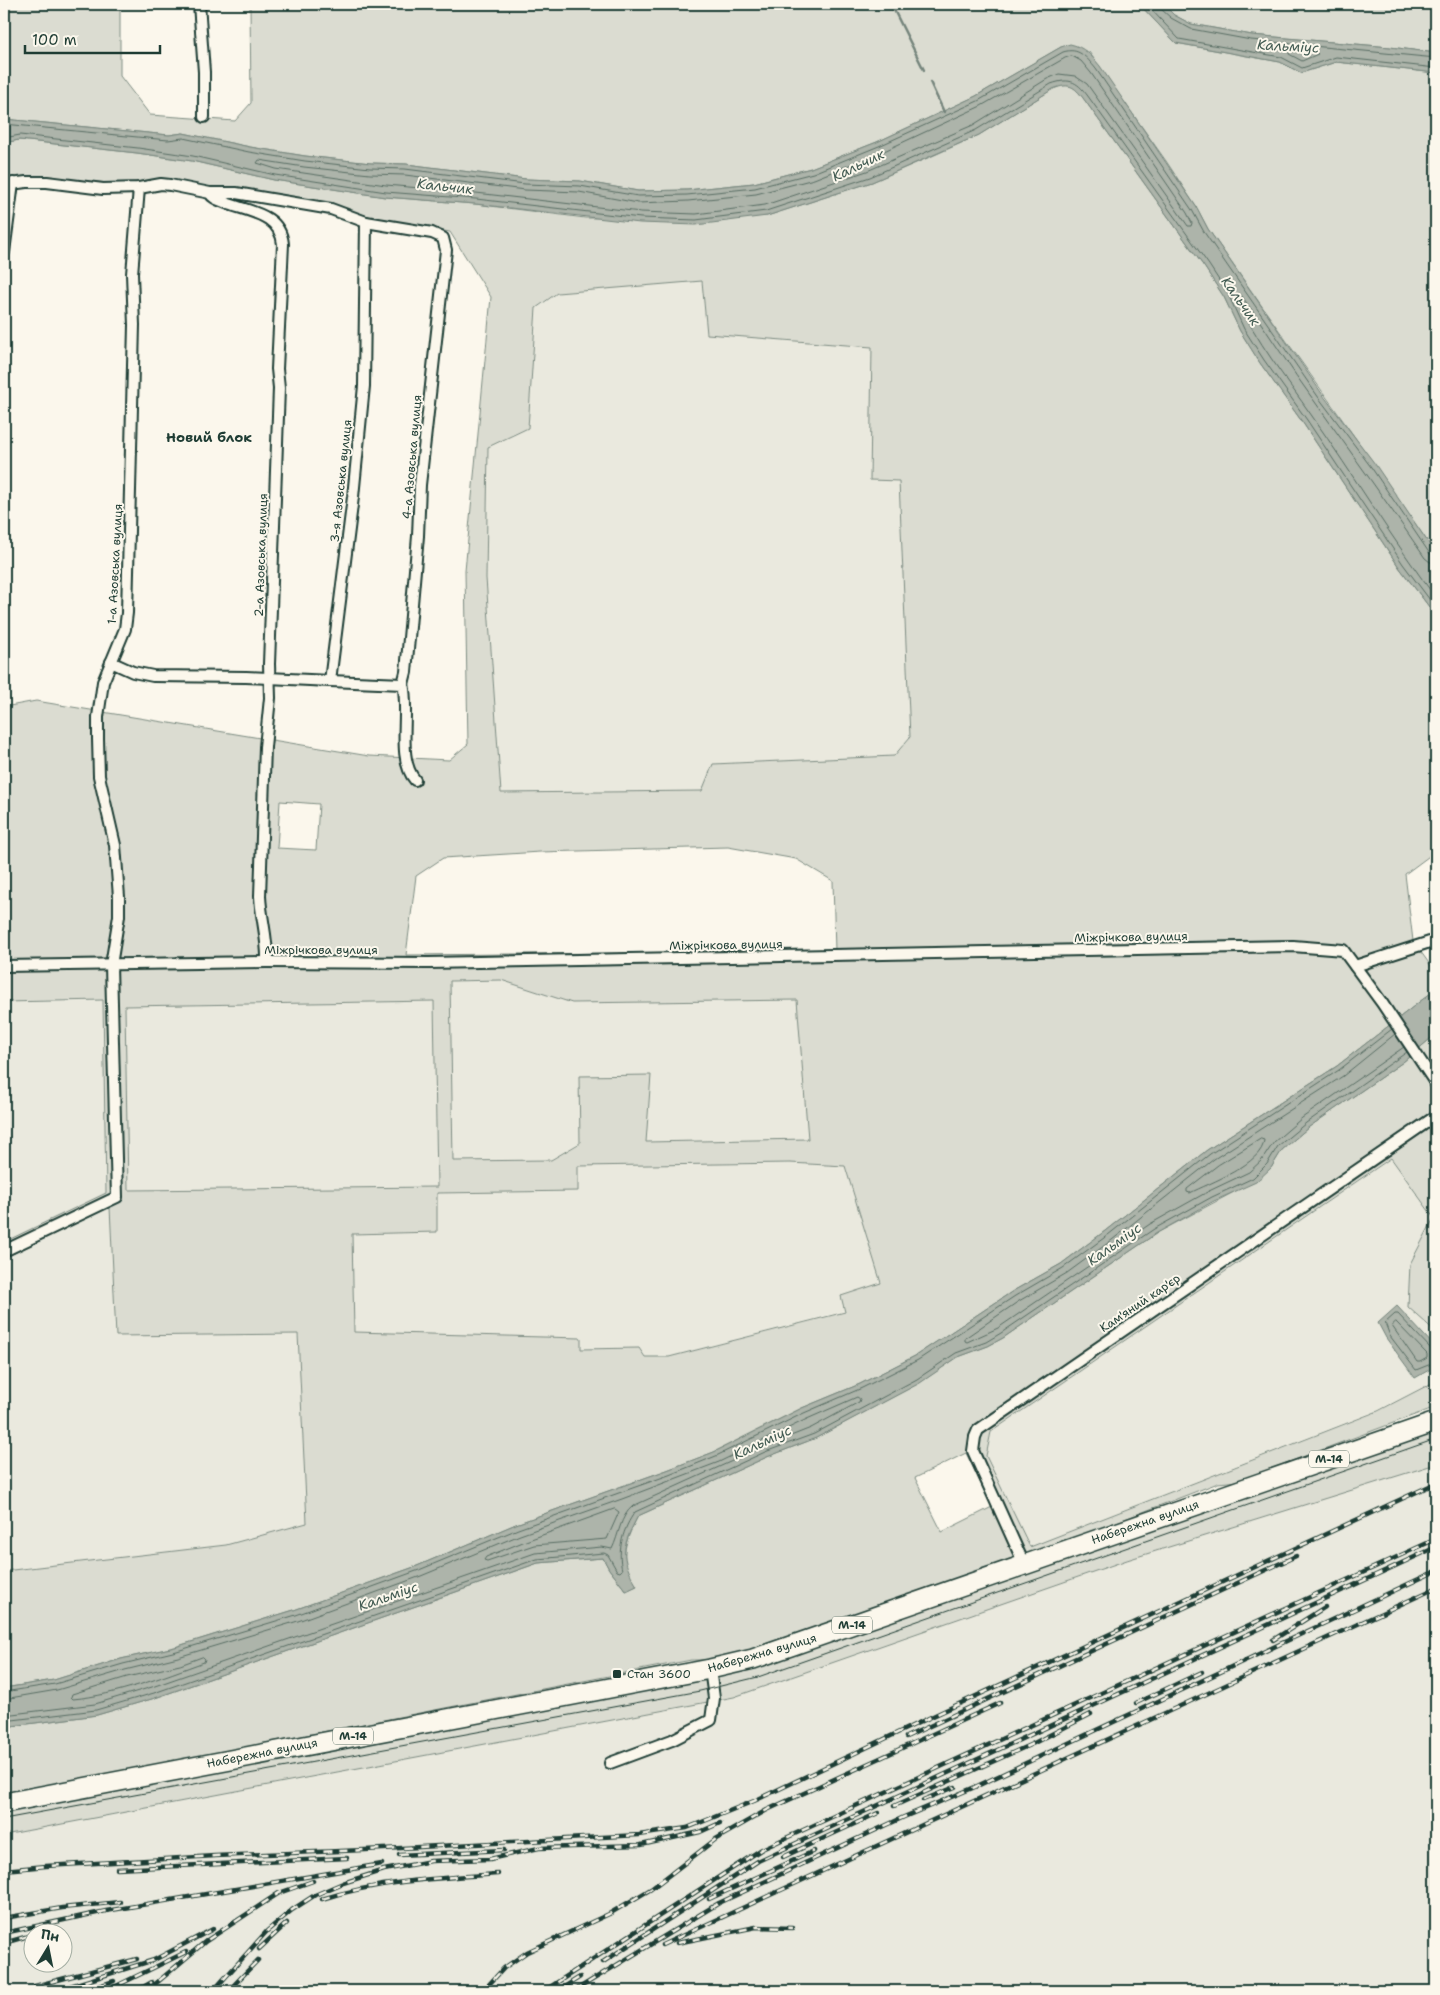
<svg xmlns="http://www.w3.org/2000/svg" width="1440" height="1995" viewBox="0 0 1440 1995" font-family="'Shantell Sans',sans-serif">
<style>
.built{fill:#eae9de;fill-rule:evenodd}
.green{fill:#dbdcd1;stroke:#7d8c82;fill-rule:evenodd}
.water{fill:#adb4aa;stroke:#74847b}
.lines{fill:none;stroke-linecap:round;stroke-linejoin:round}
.shore{stroke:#586d63;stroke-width:1}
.stream{stroke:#74847b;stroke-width:2.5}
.street-casing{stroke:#1f3d34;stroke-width:14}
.highway-casing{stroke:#1f3d34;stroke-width:22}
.street{stroke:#fbf7ec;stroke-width:10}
.highway{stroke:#fbf7ec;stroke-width:19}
.tram{stroke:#1f3d34;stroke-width:1}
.rail-casing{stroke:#1f3d34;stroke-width:4.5}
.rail{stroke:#fbf7ec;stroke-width:2.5;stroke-dasharray:8;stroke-linecap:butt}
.poi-dot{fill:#1f3d34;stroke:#fbf7ec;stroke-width:2}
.labels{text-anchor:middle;stroke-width:4;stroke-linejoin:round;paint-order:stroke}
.shield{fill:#fbf7ec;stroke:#61756b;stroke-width:1}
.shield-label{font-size:11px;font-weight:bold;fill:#1f3d34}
.street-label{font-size:12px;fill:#1f3d34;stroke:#fbf7ec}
.poi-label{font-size:12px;fill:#1f3d34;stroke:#fbf7ec;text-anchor:start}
.water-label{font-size:14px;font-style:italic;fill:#425b52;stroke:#fbf7ec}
.neighbourhood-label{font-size:14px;font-weight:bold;fill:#1f3d34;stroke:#fbf7ec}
</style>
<rect width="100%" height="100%" fill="#fbf7ec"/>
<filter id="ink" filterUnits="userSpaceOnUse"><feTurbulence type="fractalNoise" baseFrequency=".02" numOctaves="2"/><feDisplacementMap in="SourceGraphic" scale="10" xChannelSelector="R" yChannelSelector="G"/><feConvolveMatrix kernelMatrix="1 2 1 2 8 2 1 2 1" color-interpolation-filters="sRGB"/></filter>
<g filter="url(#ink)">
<g class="built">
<path d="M702,280L708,334L872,347L870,480H899L910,737L894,756L714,764L702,791L501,793L486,578L488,447L528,428L536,308L557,293Z"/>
<path d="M501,980L572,1003L798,1000L808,1139L646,1142L579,1077L580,1142L551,1160L453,1161L450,981Z"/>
<path d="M103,1000L106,1193L4,1242V1002Z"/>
<path d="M434,1001L437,1187L128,1191L125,1006Z"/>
<path d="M1391,1158L1434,1218L1410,1264L1408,1306L1436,1332V1381L1378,1410L1030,1547L986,1456L991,1432Z"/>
<path d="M790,1163L845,1166L881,1283L842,1296L845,1311L669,1357H645L639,1348L581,1349L580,1338L354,1332L352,1234L437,1232L436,1193L578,1191V1166Z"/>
<path d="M110,1207L117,1336L298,1334L307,1523L226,1545L4,1571V1258Z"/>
<path d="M1436,1464V1991H4V1835L734,1697L1127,1560ZM32,1932H62V1962H32Z"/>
</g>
<g class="green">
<path d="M4,4H120V76L150,115L235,121L251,103L250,4H1134L1141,6L1176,43L1280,62L1301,73L1336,62L1436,73V554C1362,445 1283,338 1208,229L1197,208L1166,161L1089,52L1061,47L976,96L877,142L811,168L754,183L687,190L638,191L580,181L526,179L406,164L371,163L305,156L250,147L183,133L169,135L4,119Z"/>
<path d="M1163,4H1436V53L1390,47L1252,35L1191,24L1174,15Z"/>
<path d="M1063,85L1071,86L1078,91L1205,268L1224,297L1240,331L1260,363L1303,423L1399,567L1436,616V851L1405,874L1413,941L1436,973V989L1337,1066L1207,1150L1105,1231L1061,1264L1013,1291L915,1356L860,1384L802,1408L714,1452L667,1470L516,1524L417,1566L294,1610L175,1647L121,1659L54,1680L4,1688V1571L226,1545L307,1523L298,1334L116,1336L110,1207L4,1258V1242L106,1193L103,1000L4,1002V707L36,701L369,756L449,760L468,744L465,571L491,297L450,232L370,219L345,208L242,190L224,194L180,182L161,179L119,184L46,177L4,180V143L19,140L137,153L192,161L274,180L385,197L475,204L585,218L767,216L872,182L930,157L979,135L1053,89ZM702,281L707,334L872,347L870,480L899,481L910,737L894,756L713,764L702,791L501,793L486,578L488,447L528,428L536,308L557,293ZM280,801L319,804L316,850L277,848ZM728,847L796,859L833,881L835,951L406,955L416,876L443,858L540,852ZM501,980L572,1003L797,1000L808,1139L646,1142L651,1075L579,1076L580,1143L551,1160L453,1161L450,981ZM434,1001L437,1187L128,1190L125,1006ZM790,1163L845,1166L881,1283L841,1296L845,1312L669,1357H645L639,1348L581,1349V1338L354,1332L352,1234L437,1232V1193L578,1191V1166Z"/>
<path d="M1436,1034V1332L1408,1307L1410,1264L1434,1218L1391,1158L991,1432L986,1456L1030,1547L1378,1411L1436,1381V1407L1238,1481L1218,1483L1021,1559L771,1645L714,1660H691L4,1794V1727L97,1715L155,1698L538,1563L603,1558L609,1569L626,1591L636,1586C634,1581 629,1575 627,1569C620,1551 630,1532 638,1516L767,1457L816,1438L919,1383L958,1357L988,1346L1003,1338L1157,1233L1232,1193L1271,1168L1282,1150L1309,1127L1403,1062ZM966,1453L992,1507L942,1532L915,1478Z"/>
<path d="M1436,1428V1464L1127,1560L734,1697L4,1835V1811L719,1676Z"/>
</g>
<g class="water">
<path d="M1131,4H1163L1174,15L1191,24L1252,35L1390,47L1436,53V73L1336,62L1301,73L1280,62L1176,43L1141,6Z"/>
<path d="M1070,44C1084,47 1091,55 1100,66L1197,208L1208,229L1323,395L1375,464L1436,554V616L1399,567L1303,423L1260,363L1240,331L1224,297L1205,268L1086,102C1075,87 1071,82 1053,89L979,135L872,182L767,216L696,225L640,223L475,204L385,197L274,180L192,161L137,153L19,140L4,143V119L169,135L183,133L250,147L305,156L371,163L406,164L526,179L580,181L638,191L687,190L754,183L811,168L877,142L976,96L1061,47Z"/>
<path d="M1436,989V1034L1403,1062L1309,1127L1282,1150L1271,1168L1256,1182L1214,1201L1157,1233L1003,1338L988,1346L958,1357L920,1383L816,1438L767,1457L638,1516C622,1546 619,1556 637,1586L626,1591L609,1569L603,1558L538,1563L155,1698L97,1715L4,1727V1688L54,1680L121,1659L175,1647L294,1610L417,1566L516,1524L667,1470L714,1452L802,1408L860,1384L915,1356L1013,1291L1061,1264L1105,1231L1207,1150L1337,1066Z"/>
<path d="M1397,1306L1436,1348V1366L1415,1378L1386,1338L1378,1323Z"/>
</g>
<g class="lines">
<g class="shore">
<path d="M1146,4L1179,39L1281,57L1302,68L1336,57L1436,68"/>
<path d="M1160,4L1161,9L1171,18L1191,29L1251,40L1436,58"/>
<path d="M1291,50L1316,52L1318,54L1302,61L1289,54V51Z"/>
<path d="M1072,56L1081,61L1091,73L1187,213L1192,223L1191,226H1188L1087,84L1075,76L1059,74L1047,79L973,125L867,171L765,205L696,214L641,212L476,193L386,185L276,169L257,163L259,160L304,167L370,174L405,175L525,190L579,192L638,203L688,201L756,194L814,179L882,152L981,106L1065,58Z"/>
<path d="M4,124L168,140L183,138L249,152L305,161L370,168L405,169L525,184L580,186L638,196L687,195L755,188L813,173L879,146L978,101L1063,52C1079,47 1086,57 1096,69L1192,210L1204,232L1319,398L1371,467L1430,554L1436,556"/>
<path d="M4,138L20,135L138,148L193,156L275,175L386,192L476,199L641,218L696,220L766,211L870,177L976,130L1051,84C1071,77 1078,82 1090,99L1209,265L1228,294L1244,329L1264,360L1307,420L1403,564L1436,608"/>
<path d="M1436,563L1430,562L1425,558C1389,505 1352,454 1315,402C1289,367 1267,330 1241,295H1238L1237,298C1256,342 1285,377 1312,416C1354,476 1392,539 1436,598"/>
<path d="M1395,1034L1343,1076L1214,1159L1112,1240L1067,1273L1019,1301L965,1338V1341L967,1342L998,1328L1150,1224L1209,1191L1249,1172L1262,1160L1274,1142L1302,1118L1404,1047"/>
<path d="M1261,1139L1264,1140C1263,1164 1209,1183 1190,1193L1187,1192V1189L1218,1165Z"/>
<path d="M1396,1322L1427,1354V1358L1420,1362H1417L1392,1326Z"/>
<path d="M1436,1351L1431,1349L1398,1314H1395L1385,1323L1390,1336L1416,1370L1436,1362"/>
<path d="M615,1509L619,1512L607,1539L534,1545L487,1561L484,1560L486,1557L523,1542Z"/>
<path d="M203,1657L205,1659L204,1662C162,1677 118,1695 73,1699L71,1697L72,1694L127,1677L180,1665Z"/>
<path d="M4,1692L55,1684L123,1664L177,1651L296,1615L419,1570L518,1529L669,1475L716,1456L804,1413L862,1388L918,1360L1015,1296L1063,1268L1108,1235L1210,1154L1339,1070L1392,1029"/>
<path d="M4,1699L57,1690L125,1670L178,1657L298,1621L421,1576L520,1535L622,1499L719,1462L807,1419L857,1397L860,1399L859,1402L811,1428L763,1447L633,1506C620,1516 619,1535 612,1549L602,1547L535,1553L152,1687L95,1704L4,1715"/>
<path d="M4,1721L96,1710L154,1693L537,1559L604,1553L608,1555L617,1571L620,1572L622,1570C617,1550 623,1528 635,1512L765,1452L814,1434L917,1379L956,1353L986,1342L1001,1333L1154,1229L1212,1197L1253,1178L1267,1164L1278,1146L1306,1123L1407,1052"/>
</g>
<g class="stream">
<path d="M891,4L924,70"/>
<path d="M930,82L944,112"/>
</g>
<g class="street-casing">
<g id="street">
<path d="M199,4L204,72V117"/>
<path d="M4,185L26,182H47L103,189L139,188L161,184L170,185L210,193H236L331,209L366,222L432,233L443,238L446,250L420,485L418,536L406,672L403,684"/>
<path d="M210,193C213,199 220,200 226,203C250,212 280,214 283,244L277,369L279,388L269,664L270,698L265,747L260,896C261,918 268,940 267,962"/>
<path d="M4,252L13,183"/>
<path d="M111,662L133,672L153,676L246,677L330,681L353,497L364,386L366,222"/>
<path d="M330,681L403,684C410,712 396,758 415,780"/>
<path d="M4,966L267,962L429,963L1293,946L1343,950L1382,1003L1436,1084"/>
<path d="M1355,966L1436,940"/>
<path d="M4,1251L117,1197L111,965L119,916V897L115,845L99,776L98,739V717L103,682L125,629L127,613L134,325L132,274L139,188"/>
<path d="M1024,1564L973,1451L975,1437L978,1430L1436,1116"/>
<path d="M610,1763L672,1740L711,1720L714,1698L710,1669"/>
</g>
</g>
<g class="highway-casing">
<path id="highway" d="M4,1803L710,1669L753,1659L1436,1422"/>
</g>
<use href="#street" class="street"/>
<use href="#highway" class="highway"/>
<path class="tram" d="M4,1819L700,1691L758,1677L1436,1439"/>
<g class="rail-casing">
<g id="rail">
<path d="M1273,1640L1325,1607"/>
<path d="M1136,1703L1202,1672"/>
<path d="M906,1737L1296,1556"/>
<path d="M923,1800L955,1787"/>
<path d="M894,1806L1032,1744L1091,1714"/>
<path d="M399,1855L504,1850"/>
<path d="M783,1857L878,1813"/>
<path d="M117,1869L347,1858"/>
<path d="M4,1870L46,1866L215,1856L365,1850L639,1835L687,1828L754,1801L933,1716L1436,1483"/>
<path d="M322,1899C379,1881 438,1878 498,1874"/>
<path d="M709,1899L814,1851"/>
<path d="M4,1918L62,1908L120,1902"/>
<path d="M4,1933L106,1911L382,1864"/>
<path d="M4,1943L32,1935"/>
<path d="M677,1943L756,1927L792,1928"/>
<path d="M662,1945L1436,1588"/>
<path d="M259,1949L287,1923"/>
<path d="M603,1962L758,1861L775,1853L1432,1549"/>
<path d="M35,1986L137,1959"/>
<path d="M54,1991L154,1960L213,1929"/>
<path d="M84,1991L114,1981"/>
<path d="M106,1991L186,1952"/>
<path d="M136,1991L152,1982"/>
<path d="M147,1991L206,1941L279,1893L313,1881"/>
<path d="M213,1991L267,1931L292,1910L315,1895L343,1883L384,1870L431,1861L490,1859L539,1848L641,1845L700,1832L720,1823"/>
<path d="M228,1991L258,1960"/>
<path d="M483,1991L504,1968L527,1952L609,1914L651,1889L716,1839L767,1810L1000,1703"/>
<path d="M544,1991L762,1849L1436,1539"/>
<path d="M558,1991L580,1977"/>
<path d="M574,1991L719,1903L904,1817L975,1787L1436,1571"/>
</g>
</g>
<use href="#rail" class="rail"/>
</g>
</g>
<rect class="poi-dot" x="612" y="1669" width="10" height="10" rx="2.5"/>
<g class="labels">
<g class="shield">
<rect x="1309" y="1450.5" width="40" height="17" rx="4"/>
<rect x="832" y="1616.5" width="40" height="17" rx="4"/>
<rect x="333" y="1727.5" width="40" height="17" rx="4"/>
</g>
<g class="shield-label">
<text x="1329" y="1463">М-14</text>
<text x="852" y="1629">М-14</text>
<text x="353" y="1740">М-14</text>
</g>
<g class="street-label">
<text transform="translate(412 457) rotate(-85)" y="4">4-а Азовська вулиця</text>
<text transform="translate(341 481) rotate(-84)" y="4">3-я Азовська вулиця</text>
<text transform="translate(261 555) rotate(-88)" y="4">2-а Азовська вулиця</text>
<text transform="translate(115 564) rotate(-87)" y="4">1-а Азовська вулиця</text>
<text transform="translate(1131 937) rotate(-1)" y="4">Міжрічкова вулиця</text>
<text transform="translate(726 945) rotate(-1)" y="4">Міжрічкова вулиця</text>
<text x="321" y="954">Міжрічкова вулиця</text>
<text transform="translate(1140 1303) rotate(-34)" y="4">Кам'яний кар'єр</text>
<text transform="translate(1145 1522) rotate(-19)" y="4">Набережна вулиця</text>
<text transform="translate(762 1653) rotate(-16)" y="4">Набережна вулиця</text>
<text transform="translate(262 1753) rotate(-11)" y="4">Набережна вулиця</text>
</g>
<g class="poi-label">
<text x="627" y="1678">Стан 3600</text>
</g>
<g class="water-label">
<text transform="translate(1288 46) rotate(3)" y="5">Кальміус</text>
<text transform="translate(858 165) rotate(-26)" y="5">Кальчик</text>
<text transform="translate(445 186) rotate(6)" y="5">Кальчик</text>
<text transform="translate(1241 301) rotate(55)" y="5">Кальчик</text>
<text transform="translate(1114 1244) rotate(-35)" y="5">Кальміус</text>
<text transform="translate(762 1442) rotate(-25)" y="5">Кальміус</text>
<text transform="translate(388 1596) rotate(-19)" y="5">Кальміус</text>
</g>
<g class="neighbourhood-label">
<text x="209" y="442">Новий блок</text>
</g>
</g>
<rect width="1440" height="1995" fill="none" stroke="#fbf7ec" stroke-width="20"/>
<rect x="10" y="10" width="1420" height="1975" fill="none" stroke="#1f3d34" stroke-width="2" filter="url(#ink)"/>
<g transform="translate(48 1948) rotate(10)"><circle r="24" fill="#fbf7ec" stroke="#a3ada2"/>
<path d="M0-4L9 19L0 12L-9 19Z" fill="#1f3d34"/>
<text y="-8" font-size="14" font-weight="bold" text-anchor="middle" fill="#1f3d34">Пн</text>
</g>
<path d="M25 45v8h135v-8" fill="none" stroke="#1f3d34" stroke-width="2.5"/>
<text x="32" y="45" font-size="15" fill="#1f3d34" stroke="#fbf7ec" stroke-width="4" paint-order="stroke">100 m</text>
</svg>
